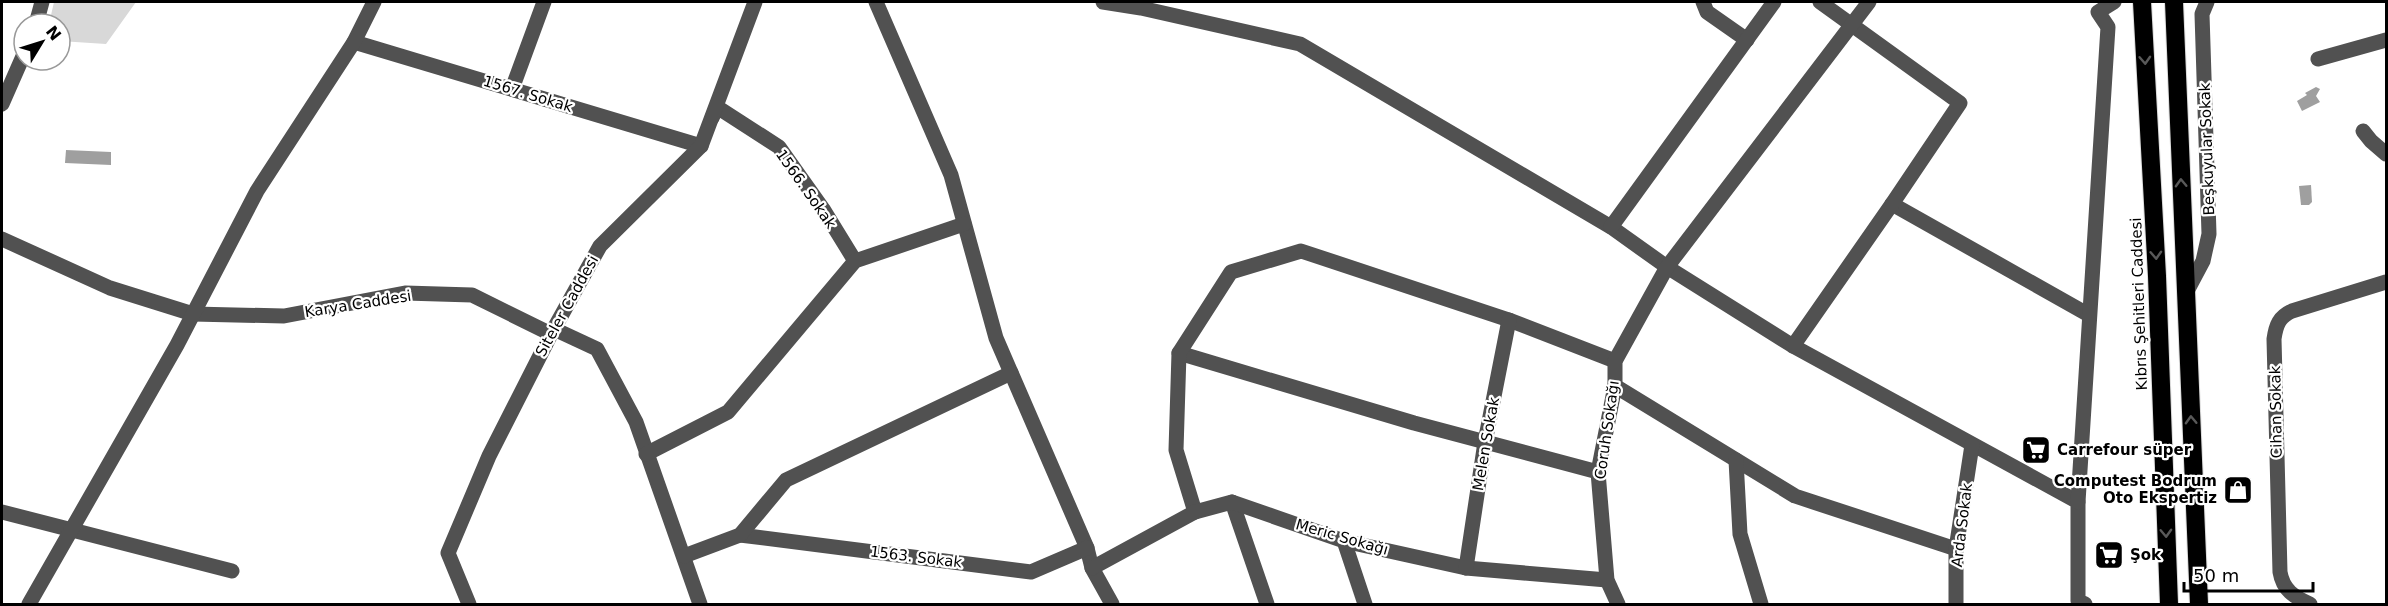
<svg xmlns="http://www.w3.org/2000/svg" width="2388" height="606" viewBox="0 0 2388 606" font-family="'DejaVu Sans',sans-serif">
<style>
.green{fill:#d8d8d8}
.water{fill:#9f9f9f}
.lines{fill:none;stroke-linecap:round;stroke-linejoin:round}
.highway-casing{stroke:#dbdbdb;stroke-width:20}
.minor{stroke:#515151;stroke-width:15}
.highway{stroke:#000;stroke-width:18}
.oneway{stroke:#595959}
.labels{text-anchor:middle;stroke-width:4.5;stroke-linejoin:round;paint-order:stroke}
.street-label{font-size:15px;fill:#000;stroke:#fff}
.poi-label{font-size:15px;font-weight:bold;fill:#000;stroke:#fff;text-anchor:start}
</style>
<rect width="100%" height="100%" fill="#fff"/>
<path class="green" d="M54,2H136L106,44L60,41V24H49Z"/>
<g class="water">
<path d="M2316,87L2320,89L2316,96L2320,102L2302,111L2297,101L2307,95L2305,93Z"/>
<path d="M66,150L111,152V165L65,163Z"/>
<path d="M2311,185L2312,202L2309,205H2301L2299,186Z"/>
</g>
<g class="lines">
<g class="highway-casing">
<g id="highway">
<path d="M2142,2L2157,276L2169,604"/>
<path d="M2174,2L2199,604"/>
</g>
</g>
<g class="minor">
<path d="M876,2L951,175L996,338L1087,548L1092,568L1112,604"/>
<path d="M1103,2L1141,8L1300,44L1611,227L1667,267L1793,346L2078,502V601L2085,604"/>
<path d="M1703,2L1707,12L1747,40"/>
<path d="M36,24L42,2"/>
<path d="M354,42L701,146"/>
<path d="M2318,59L2386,40"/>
<path d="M512,89L544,2"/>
<path d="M2,104L24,54"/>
<path d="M712,118L717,107L779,147L823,209L855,261"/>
<path d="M2363,131L2371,141L2386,154"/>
<path d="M1892,204L2089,315"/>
<path d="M1611,227L1774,2"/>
<path d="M2,239L110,288L193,314L284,316L405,293L472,295L551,334"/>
<path d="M2186,293L2203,261L2209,234L2202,14L2207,2"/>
<path d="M554,329L597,349L636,422L700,604"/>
<path d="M1793,346L1892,204L1960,103L1820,2"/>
<path d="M1179,353L1414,423L1598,472"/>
<path d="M1615,386L1795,496L1956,549"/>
<path d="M646,454L728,412L855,261L964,224"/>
<path d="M1736,460L1740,534L1761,604"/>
<path d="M1232,502L1267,604"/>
<path d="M2078,502L2108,27L2098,12L2114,2"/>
<path d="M2,512L232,571"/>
<path d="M1195,512L1176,450L1179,353L1231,272L1301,251L1509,320L1615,361"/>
<path d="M740,535L1031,572L1087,548"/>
<path d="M1344,541L1365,604"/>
<path d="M684,556L740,535L786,480L1011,373"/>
<path d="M1092,568L1195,512L1232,502L1344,541L1466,568L1607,580"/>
<path d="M1466,568L1485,442L1509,320"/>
<path d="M29,604L177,345L257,191L354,42L374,2"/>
<path d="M469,604L448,553L489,456L551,334L600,246L701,146L755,2"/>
<path d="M1618,604L1607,580L1598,472L1615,386V361L1667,267L1869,2"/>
<path d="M1956,604V549L1972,445"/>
<path d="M2310,604C2294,597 2283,590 2280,572L2274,339C2276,325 2279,317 2292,311L2386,282"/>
</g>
<use href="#highway" class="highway"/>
</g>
<defs><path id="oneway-chevron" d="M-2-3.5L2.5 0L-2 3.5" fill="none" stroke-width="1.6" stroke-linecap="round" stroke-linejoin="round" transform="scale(1.5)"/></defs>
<g class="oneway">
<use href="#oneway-chevron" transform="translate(2145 60) rotate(87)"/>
<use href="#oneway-chevron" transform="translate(2181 183) rotate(-92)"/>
<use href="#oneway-chevron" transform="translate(2156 255) rotate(87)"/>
<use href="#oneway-chevron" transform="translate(2191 420) rotate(-92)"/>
<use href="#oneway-chevron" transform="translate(2166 533) rotate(88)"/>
</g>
<defs>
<g id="supermarket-square" transform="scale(1.5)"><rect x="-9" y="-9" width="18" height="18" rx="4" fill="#000" stroke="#fff"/><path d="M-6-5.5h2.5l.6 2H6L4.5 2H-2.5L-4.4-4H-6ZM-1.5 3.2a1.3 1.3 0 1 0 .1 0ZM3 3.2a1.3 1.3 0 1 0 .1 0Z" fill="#fff"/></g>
<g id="shop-square" transform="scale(1.5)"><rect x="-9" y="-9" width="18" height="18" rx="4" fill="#000" stroke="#fff"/><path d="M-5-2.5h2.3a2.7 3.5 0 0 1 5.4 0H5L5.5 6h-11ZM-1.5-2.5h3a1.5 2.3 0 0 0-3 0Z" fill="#fff"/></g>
</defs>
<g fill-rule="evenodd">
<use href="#supermarket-square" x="2036" y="450"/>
<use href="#shop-square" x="2238" y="490"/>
<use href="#supermarket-square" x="2109" y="555"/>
</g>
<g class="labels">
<g class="street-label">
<text transform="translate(528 94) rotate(17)" y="5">1567. Sokak</text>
<text transform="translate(2207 149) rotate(-92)" y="5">Beşkuyular Sokak</text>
<text transform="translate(806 189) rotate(55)" y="5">1566. Sokak</text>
<text transform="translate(358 304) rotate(-9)" y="5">Karya Caddesi</text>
<text transform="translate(2139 304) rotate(-92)" y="5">Kıbrıs Şehitleri Caddesi</text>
<text transform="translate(567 306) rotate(-61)" y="5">Siteler Caddesi</text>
<text transform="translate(2276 412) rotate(-91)" y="5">Cihan Sokak</text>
<text transform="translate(1607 430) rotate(-82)" y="5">Coruh Sokağı</text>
<text transform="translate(1486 444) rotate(-80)" y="5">Melen Sokak</text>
<text transform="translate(1962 525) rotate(-83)" y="5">Arda Sokak</text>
<text transform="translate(1342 537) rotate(16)" y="5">Meric Sokağı</text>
<text transform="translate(916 557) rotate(7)" y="5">1563. Sokak</text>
</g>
<g class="poi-label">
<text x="2057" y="455">Carrefour süper</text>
<text x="2217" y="486" text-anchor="end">Computest Bodrum<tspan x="2217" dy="17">Oto Ekspertiz</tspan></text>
<text x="2130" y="560">Şok</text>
</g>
</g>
<rect width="2388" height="606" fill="none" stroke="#000000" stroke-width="6"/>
<g transform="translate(42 42) rotate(52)"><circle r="28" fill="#ffffff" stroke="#999999" stroke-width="1.5"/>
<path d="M0-4.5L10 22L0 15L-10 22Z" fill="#000000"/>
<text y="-9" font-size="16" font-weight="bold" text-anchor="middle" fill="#000000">N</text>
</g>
<path d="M2184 582v9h129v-9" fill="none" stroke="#000000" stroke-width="3"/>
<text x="2193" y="582" font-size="18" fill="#000000" stroke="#ffffff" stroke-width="4.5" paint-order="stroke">50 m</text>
</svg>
